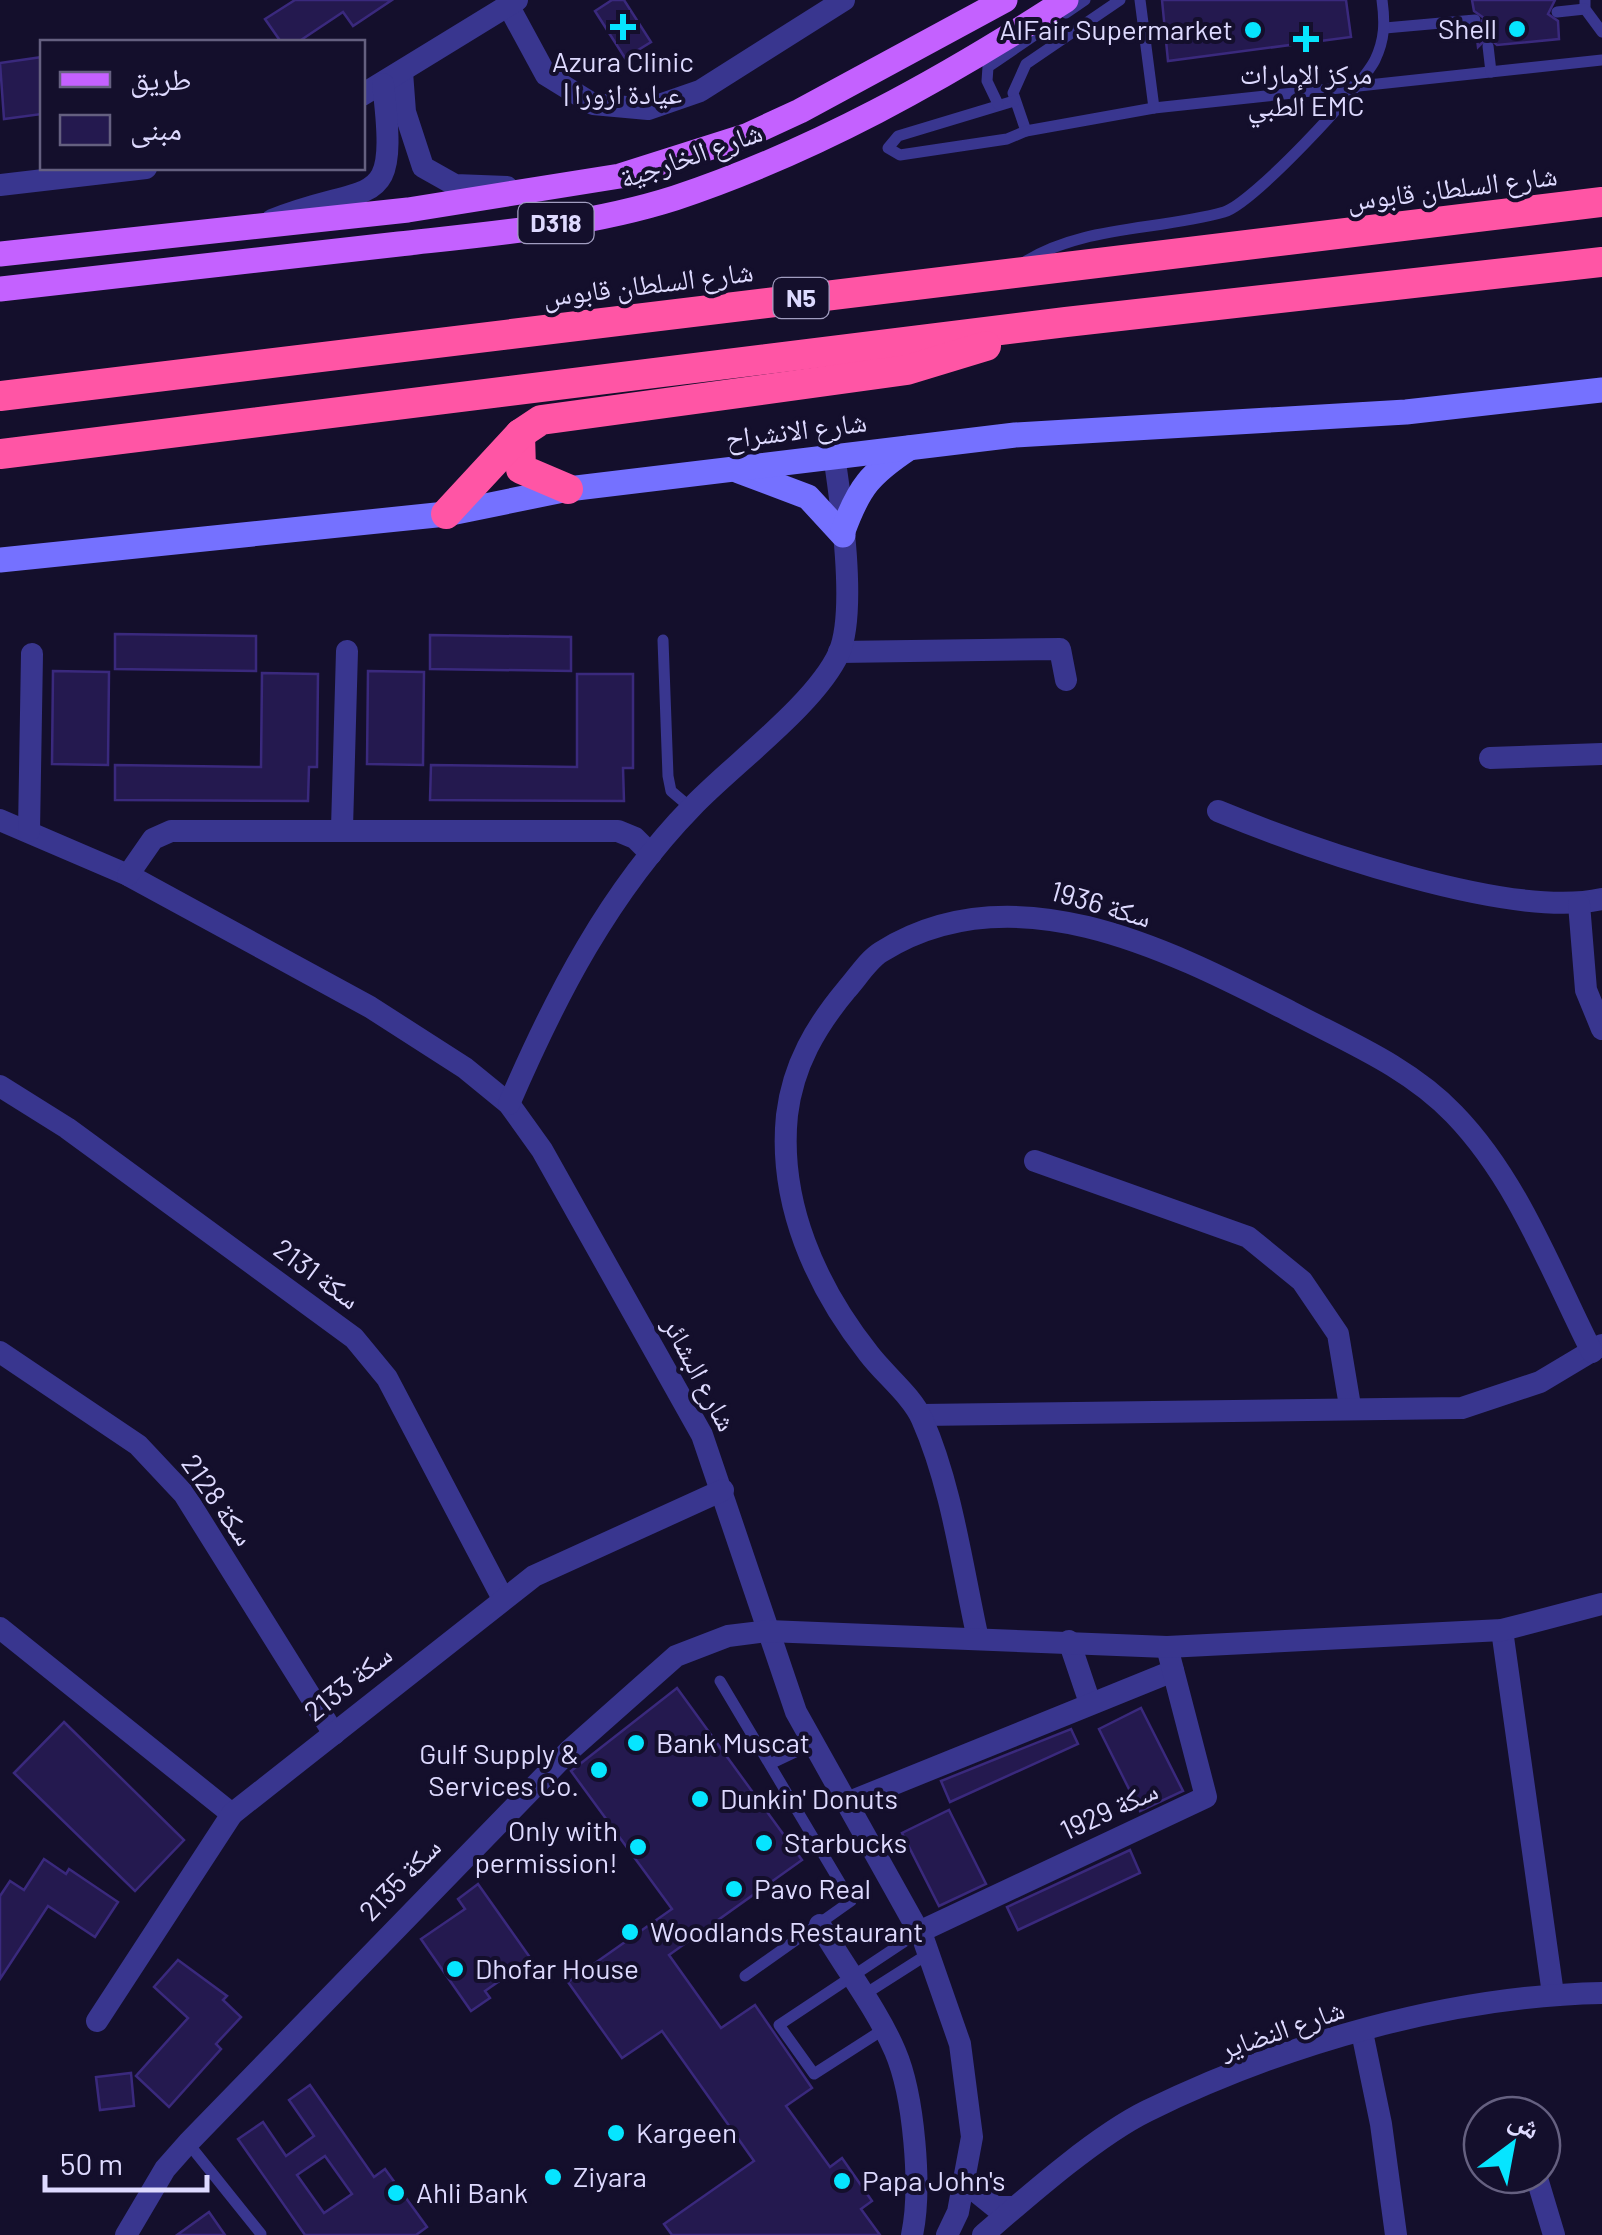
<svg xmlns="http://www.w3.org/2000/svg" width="1602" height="2235" viewBox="0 0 1602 2235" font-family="Barlow,'Noto Naskh Arabic',sans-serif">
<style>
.building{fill:#24194f;stroke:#3a297d;stroke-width:2.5;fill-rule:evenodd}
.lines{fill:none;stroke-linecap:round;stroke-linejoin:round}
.lane{stroke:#39368f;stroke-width:11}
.street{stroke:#39368f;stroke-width:22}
.secondary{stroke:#7571ff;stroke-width:25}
.primary{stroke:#c461ff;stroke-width:25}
.highway{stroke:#ff55a5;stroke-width:30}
.poi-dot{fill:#06e5ff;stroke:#140f2c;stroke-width:4}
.labels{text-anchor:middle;stroke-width:8;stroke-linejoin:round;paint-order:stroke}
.shield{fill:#140f2c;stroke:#a19dc0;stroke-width:2.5}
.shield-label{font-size:25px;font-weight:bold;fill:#dedaff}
.poi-label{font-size:28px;fill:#dedaff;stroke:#140f2c;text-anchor:start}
.street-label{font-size:28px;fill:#dedaff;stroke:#140f2c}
</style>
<rect width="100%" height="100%" fill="#140f2c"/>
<g class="building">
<path d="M295,0H392L353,26L343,12L298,42H281L265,19Z"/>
<path d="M612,0H624L651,42L625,58L595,11Z"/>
<path d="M1162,0H1346L1351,37L1168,61Z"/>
<path d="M1472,0H1555L1548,14L1558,21L1559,39L1497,45L1488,37L1478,47L1476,29L1484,18L1474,11Z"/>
<path d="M42,57V114L4,119L0,63Z"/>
<path d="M115,634L256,636V671L115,669Z"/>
<path d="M430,635L571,637V671L430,669Z"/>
<path d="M53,671L109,672L108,765L52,764Z"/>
<path d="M368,671L424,672L423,765L367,764Z"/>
<path d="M262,673L318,674L317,767H309L308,801L115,800V765L261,767Z"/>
<path d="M577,674H633V768H623L624,801L430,800L431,765L577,767Z"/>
<path d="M677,1688L802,1860L669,1955L721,2028L755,2005L812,2088L786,2106L830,2167L842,2158L872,2201L861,2209L880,2235H672L664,2224L754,2161L662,2031L622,2058L568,1982L672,1909L571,1771Z"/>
<path d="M1141,1708L1183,1791L1140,1811L1099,1729Z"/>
<path d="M64,1722L184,1840L135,1891L14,1773Z"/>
<path d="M1071,1729L1078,1744L950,1802L941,1781Z"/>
<path d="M949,1810L986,1884L939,1906L902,1833Z"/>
<path d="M1130,1850L1140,1873L1018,1930L1007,1907Z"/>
<path d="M44,1859L66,1874L69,1869L118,1902L95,1937L48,1906L0,1979V1896L10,1881L24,1890Z"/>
<path d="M478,1884L531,1959L485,1991L490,1998L471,2011L421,1939L465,1909L458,1899Z"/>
<path d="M178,1960L227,1996L223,2000L241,2017L216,2044L221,2049L169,2107L136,2076L188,2018L154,1987Z"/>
<path d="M131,2073L134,2106L100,2110L96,2077Z"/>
<path d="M310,2085L374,2177L385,2169L427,2227L416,2235H305L238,2139L263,2122L286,2156L314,2136L289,2100ZM325,2156L352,2194L324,2213L297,2175Z"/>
<path d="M209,2212L225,2235H177Z"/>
</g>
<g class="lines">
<g class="lane">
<path d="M1120,0L1026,64L1013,93L1026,131L1154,108L1602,60"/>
<path d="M1140,0L1154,108"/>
<path d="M1585,0V9L1602,32"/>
<path d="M1557,12L1585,9"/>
<path d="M1066,13L1085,0"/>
<path d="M1385,28L1475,20"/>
<path d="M1488,46L1491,72"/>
<path d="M1014,101L898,136L888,148L900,155L1007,139L1026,131"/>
<path d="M998,104L987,81L988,67L1051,24"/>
<path d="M1023,263C1082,225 1157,231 1224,212C1252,204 1360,89 1375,60C1385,39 1385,22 1382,0"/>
<path d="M663,640L668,776L671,791L691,808"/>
<path d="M720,1681L851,1901L745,1976"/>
<path d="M770,1764L814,1743"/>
<path d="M862,1996L928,1954"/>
<path d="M884,2029L814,2074L779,2025L919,1932"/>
<path d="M188,2143L261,2234"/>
</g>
<g class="street">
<path d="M508,5L546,75L593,104L648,109L700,91L844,0"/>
<path d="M402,72L405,112L423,167L455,185L507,187"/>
<path d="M362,95L517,0"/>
<path d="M0,185L146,168"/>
<path d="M272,220C375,179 399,217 383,84"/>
<path d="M839,652L1060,649L1066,680"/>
<path d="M1490,758L1602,754"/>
<path d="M1218,811C1308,848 1510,920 1602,899"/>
<path d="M0,820L128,875L370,1007L465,1068L509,1104L542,1150L702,1435L796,1712L924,1941L960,2044L972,2137L958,2212L947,2235"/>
<path d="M342,828L347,651"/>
<path d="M29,831L32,654"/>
<path d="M128,875L153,839L171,831H618L635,838L651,854"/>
<path d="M1579,904L1586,990L1602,1029"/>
<path d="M0,1086L67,1128L354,1338L387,1378L502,1597"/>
<path d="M509,1104C555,997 609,892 692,807C732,765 816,704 839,653C857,611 841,502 834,455"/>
<path d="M1035,1161L1248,1237L1302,1281L1338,1334L1350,1406"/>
<path d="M0,1352L138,1445L184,1494L334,1734"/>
<path d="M921,1415L1462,1408L1540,1382L1602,1345"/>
<path d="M0,1628L232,1814"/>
<path d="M1502,1630L1553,1994"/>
<path d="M978,1639C962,1567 952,1487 922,1419C912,1396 885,1375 869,1354C816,1287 778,1203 787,1115C793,1065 816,1026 847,989C857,978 868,960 881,952C1013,869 1169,950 1291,1012C1348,1042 1409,1067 1454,1114C1518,1180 1551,1271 1592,1352"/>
<path d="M1069,1641L1090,1703"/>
<path d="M847,1803L1173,1671"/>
<path d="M820,1925C844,1967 876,2007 895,2051C914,2095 922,2188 912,2235"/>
<path d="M919,1932L1206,1797L1167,1647"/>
<path d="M97,2021L232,1814L534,1576L723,1490"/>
<path d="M1362,2032L1381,2124L1396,2235"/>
<path d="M1536,2175L1554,2235"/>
<path d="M964,2182L995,2207H1015"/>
<path d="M126,2235L165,2169L188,2143L570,1750L676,1656L728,1636L768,1631L1167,1647L1502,1630L1602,1604"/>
<path d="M983,2235C1027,2197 1096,2136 1147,2111C1284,2044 1449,1996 1602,1993"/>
</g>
<g class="secondary">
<path d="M739,471L808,497L843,535"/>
<path d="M843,531C859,487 870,474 909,448"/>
<path d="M0,560L446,514L568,489L1015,435L1406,412L1602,390"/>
</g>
<g class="primary">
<path d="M0,254L408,210L620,176L746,136L800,111L1005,0"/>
<path d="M0,289C133,275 266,260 399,244C490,234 587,226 675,198C813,152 944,79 1066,0"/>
</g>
<g class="highway">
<path d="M0,396L1602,202"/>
<path d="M520,434L521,469L568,489"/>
<path d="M0,454L1066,322L1602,262"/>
<path d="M446,514L520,434L541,420L907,370L986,346"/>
</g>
</g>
<g class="poi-dot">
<path d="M618 12h10v10h10v10h-10v10h-10v-10h-10v-10h10z"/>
<circle cx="1517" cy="29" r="10"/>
<circle cx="1253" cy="30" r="10"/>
<path d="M1301 24h10v10h10v10h-10v10h-10v-10h-10v-10h10z"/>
<circle cx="636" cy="1743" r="10"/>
<circle cx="599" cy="1770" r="10"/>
<circle cx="700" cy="1799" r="10"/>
<circle cx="764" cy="1843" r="10"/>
<circle cx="638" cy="1847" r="10"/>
<circle cx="734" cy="1889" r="10"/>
<circle cx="630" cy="1932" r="10"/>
<circle cx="455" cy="1969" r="10"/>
<circle cx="616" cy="2133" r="10"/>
<circle cx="553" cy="2177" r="10"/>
<circle cx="842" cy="2181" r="10"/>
<circle cx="396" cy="2193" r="10"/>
</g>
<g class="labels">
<g class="shield">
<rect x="518.5" y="203" width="75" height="40" rx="8"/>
<rect x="773.5" y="278" width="55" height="40" rx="8"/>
</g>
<g class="shield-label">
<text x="556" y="232">D318</text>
<text x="801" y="307">N5</text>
</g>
<g class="poi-label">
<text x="1497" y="39" text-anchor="end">Shell</text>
<text x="1233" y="40" text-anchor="end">AlFair Supermarket</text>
<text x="623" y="72" text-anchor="middle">Azura Clinic<tspan x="623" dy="32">| عيادة ازورا</tspan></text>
<text x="1306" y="84" text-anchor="middle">مركز الإمارات<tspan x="1306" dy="32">الطبي EMC</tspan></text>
<text x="656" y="1753">Bank Muscat</text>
<text x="579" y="1764" text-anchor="end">Gulf Supply &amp;<tspan x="579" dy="32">Services Co.</tspan></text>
<text x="720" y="1809">Dunkin' Donuts</text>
<text x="618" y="1841" text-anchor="end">Only with<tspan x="618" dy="32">permission!</tspan></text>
<text x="784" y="1853">Starbucks</text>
<text x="754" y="1899">Pavo Real</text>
<text x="650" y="1942">Woodlands Restaurant</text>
<text x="475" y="1979">Dhofar House</text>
<text x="636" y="2143">Kargeen</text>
<text x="573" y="2187">Ziyara</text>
<text x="862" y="2191">Papa John's</text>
<text x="416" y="2203">Ahli Bank</text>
</g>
<g class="street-label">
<text transform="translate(691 155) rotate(-19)" y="10">شارع الخارجية</text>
<text transform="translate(1452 188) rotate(-7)" y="10">شارع السلطان قابوس</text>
<text transform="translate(648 284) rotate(-7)" y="10">شارع السلطان قابوس</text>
<text transform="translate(796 430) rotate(-7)" y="10">شارع الانشراح</text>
<text transform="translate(1101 904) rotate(16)" y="10">سكة 1936</text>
<text transform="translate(317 1274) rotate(36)" y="10">سكة 2131</text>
<text transform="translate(700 1374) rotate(62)" y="10">شارع البشائر</text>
<text transform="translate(218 1500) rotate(55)" y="10">سكة 2128</text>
<text transform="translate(348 1683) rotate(-39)" y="10">سكة 2133</text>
<text transform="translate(1109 1810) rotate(-25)" y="10">سكة 1929</text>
<text transform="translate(400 1879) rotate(-46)" y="10">سكة 2135</text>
<text transform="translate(1282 2029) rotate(-19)" y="10">شارع النضاير</text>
</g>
</g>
<rect x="40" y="40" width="325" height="130" fill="#140f2c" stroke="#656080" stroke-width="2.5"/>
<rect x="60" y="72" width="50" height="15" fill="#c461ff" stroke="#656080" stroke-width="2.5"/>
<text x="130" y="90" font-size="30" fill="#dedaff">طريق</text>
<rect x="60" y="115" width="50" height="30" fill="#24194f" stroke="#656080" stroke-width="2.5"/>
<text x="130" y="140" font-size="30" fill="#dedaff">مبنى</text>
<g transform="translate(1512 2145) rotate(32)"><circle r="48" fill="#140f2c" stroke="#656080" stroke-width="2.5"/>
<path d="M0-8L18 38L0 25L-18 38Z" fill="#06e5ff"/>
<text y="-15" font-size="28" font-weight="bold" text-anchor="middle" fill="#dedaff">ش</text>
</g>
<path d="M45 2175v15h162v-15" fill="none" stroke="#dedaff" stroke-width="5"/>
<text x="60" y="2175" font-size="30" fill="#dedaff" stroke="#140f2c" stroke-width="8" paint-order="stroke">50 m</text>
</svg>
